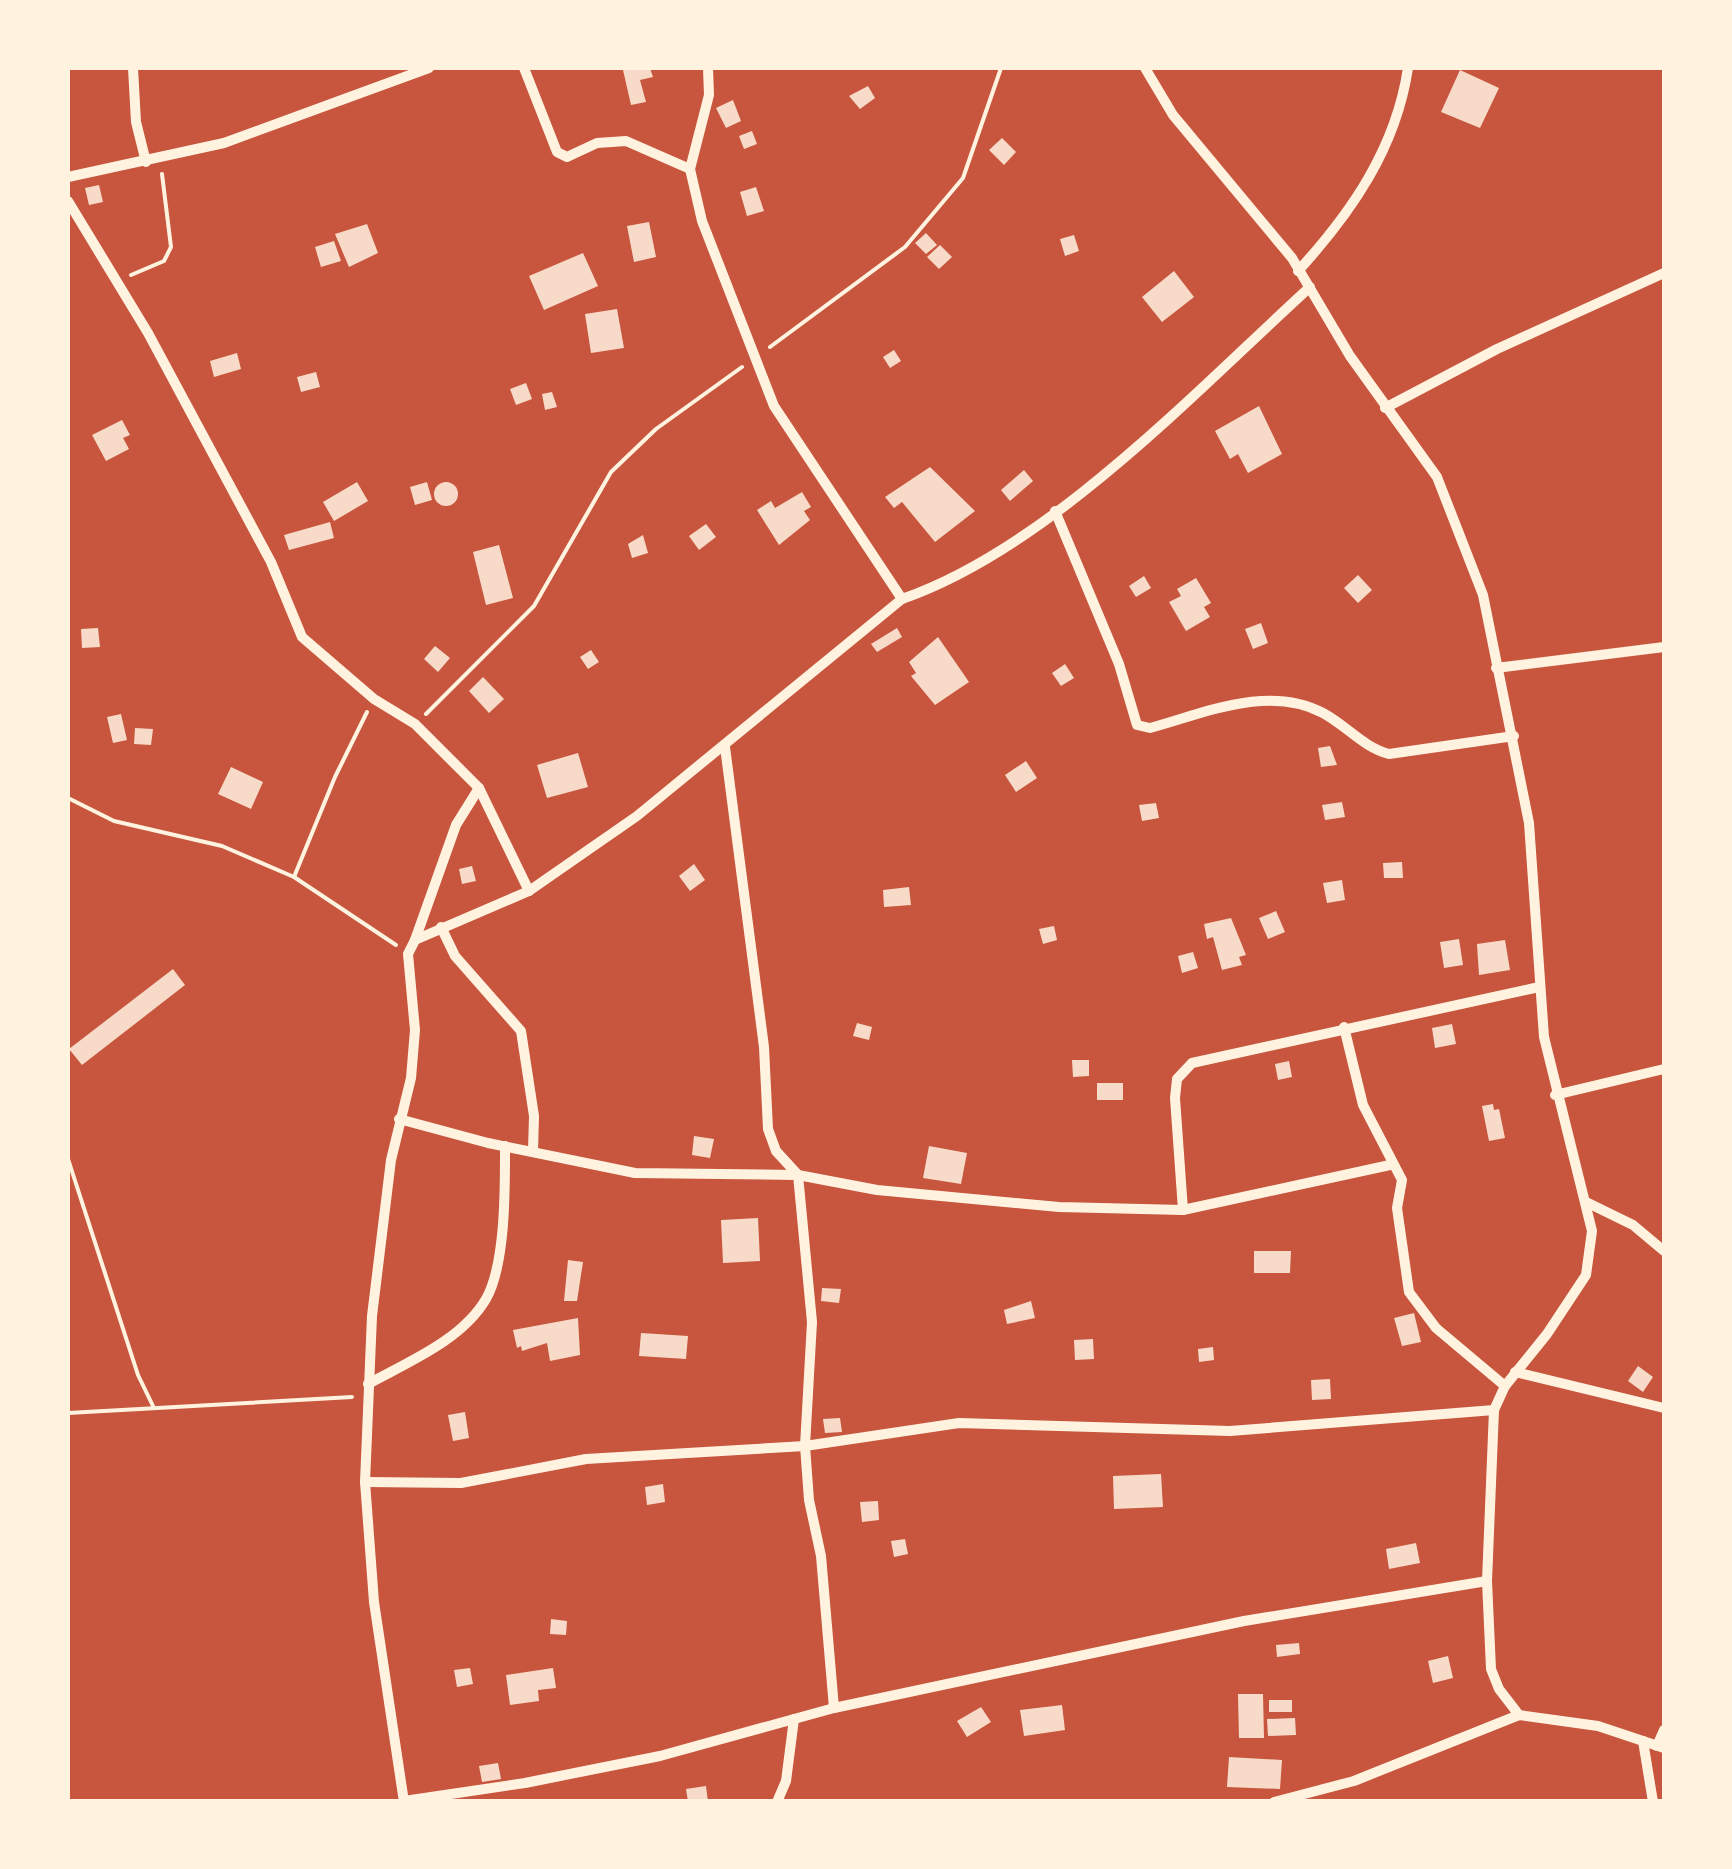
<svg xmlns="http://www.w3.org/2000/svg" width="1732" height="1869" viewBox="0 0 1732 1869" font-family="Lato,sans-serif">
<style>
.building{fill:#f7dbc8}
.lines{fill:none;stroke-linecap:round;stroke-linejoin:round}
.path{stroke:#fff3e0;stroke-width:4}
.minor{stroke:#fff3e0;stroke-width:10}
</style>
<rect width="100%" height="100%" fill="#c8553d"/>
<g class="building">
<path d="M650,68L653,77L640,80L646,102L631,105L623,70Z"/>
<path d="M1460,70L1499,88L1480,128L1441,112Z"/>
<path d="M868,86L875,98L860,109L849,96Z"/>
<path d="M733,100L741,121L726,128L716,108Z"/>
<path d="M752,131L757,144L744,149L739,136Z"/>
<path d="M1002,138L1016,152L1004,165L989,150Z"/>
<path d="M99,185L103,202L89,205L85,188Z"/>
<path d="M756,187L764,211L747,216L740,192Z"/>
<path d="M649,222L656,257L634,262L627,226Z"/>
<path d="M367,224L378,253L349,267L335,234Z"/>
<path d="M926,233L937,245L926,254L915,243Z"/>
<path d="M1074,235L1079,251L1065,256L1060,239Z"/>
<path d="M334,241L341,261L321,267L315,247Z"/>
<path d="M940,245L952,257L939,269L927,257Z"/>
<path d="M583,253L598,286L544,310L529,276Z"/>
<path d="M1174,271L1194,297L1162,322L1142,297Z"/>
<path d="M617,309L624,348L591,353L585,314Z"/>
<path d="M894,350L901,361L890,368L883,357Z"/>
<path d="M237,353L241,369L214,377L210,361Z"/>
<path d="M316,372L320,387L301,392L297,377Z"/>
<path d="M526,383L532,399L516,405L510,389Z"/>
<path d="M552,392L557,407L545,410L542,394Z"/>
<path d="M1259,406L1282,454L1248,473L1238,454L1230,459L1215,431Z"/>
<path d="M122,420L130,435L123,438L129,449L106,461L92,435Z"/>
<path d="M930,467L975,511L935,542L902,502L894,508L885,497Z"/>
<path d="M1024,470L1033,481L1010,501L1001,490Z"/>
<path d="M357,482L368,501L334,521L323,502Z"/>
<path d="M427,482L432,500L415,505L410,487Z"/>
<circle cx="446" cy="494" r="12"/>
<path d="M802,492L811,507L804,511L810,520L779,545L757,510L771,501L775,508Z"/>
<path d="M330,522L334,538L289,550L284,535Z"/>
<path d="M706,524L716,537L699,550L689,536Z"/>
<path d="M643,535L648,553L632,558L628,544Z"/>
<path d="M499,545L513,598L486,605L473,552Z"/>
<path d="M1358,575L1372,590L1358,603L1344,588Z"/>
<path d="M1144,576L1151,588L1136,597L1129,586Z"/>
<path d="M1196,578L1211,603L1204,607L1210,617L1186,631L1169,602L1181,596L1177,589Z"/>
<path d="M1261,623L1268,643L1253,649L1245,629Z"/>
<path d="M98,628L100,647L82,648L81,629Z"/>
<path d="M897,628L902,637L877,652L871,644Z"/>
<path d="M938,637L969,682L935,705L911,676L916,673L909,662Z"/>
<path d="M435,646L450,658L438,672L424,659Z"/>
<path d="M591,650L599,662L588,669L580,657Z"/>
<path d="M1065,664L1074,678L1061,686L1052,673Z"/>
<path d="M483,677L504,699L489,713L469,691Z"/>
<path d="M121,714L127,740L113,743L107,717Z"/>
<path d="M135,728L153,729L151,745L134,744Z"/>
<path d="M1330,746L1337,765L1321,767L1318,748Z"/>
<path d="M578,753L588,787L547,798L537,765Z"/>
<path d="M1026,761L1037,778L1016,792L1005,775Z"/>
<path d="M231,767L263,782L251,809L218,794Z"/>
<path d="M1342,802L1345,817L1325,820L1322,805Z"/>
<path d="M1156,803L1159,818L1142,821L1139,805Z"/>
<path d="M1402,862L1403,878H1384L1383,863Z"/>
<path d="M694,864L705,880L690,891L679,876Z"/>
<path d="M472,866L476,881L462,884L459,869Z"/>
<path d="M1342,880L1345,900L1327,903L1323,883Z"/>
<path d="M909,887L911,905L884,907L883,890Z"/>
<path d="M1276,911L1285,932L1268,939L1259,918Z"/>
<path d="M1231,918L1246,955L1239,957L1242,965L1222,970L1213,937L1207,939L1204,924Z"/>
<path d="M1054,926L1057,940L1043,944L1039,929Z"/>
<path d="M1459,939L1463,965L1444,968L1440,942Z"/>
<path d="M1505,940L1510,970L1479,975L1477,944Z"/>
<path d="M1193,952L1198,968L1182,973L1178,956Z"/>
<path d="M173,969L185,985L82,1065L69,1049Z"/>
<path d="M857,1023L872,1027L869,1040L853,1036Z"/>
<path d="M1452,1024L1456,1044L1435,1048L1432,1028Z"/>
<path d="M1072,1060H1089V1076L1073,1077Z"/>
<path d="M1289,1061L1292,1077L1278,1080L1275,1064Z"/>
<rect x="1097" y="1083" width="26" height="17"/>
<path d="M1493,1104L1494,1110L1499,1109L1505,1138L1489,1141L1482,1106Z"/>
<path d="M694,1136L714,1139L710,1158L692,1155Z"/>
<path d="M929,1146L967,1153L961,1184L923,1178Z"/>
<path d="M758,1218L760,1261L723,1263L721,1220Z"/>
<path d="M1254,1251H1291L1290,1273H1254Z"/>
<path d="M568,1260L583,1262L577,1301H564Z"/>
<path d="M822,1288L841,1289L839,1303L821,1301Z"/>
<path d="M1031,1301L1035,1318L1007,1324L1004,1310Z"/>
<path d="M1414,1313L1421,1342L1402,1346L1394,1318Z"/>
<path d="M578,1318L580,1355L550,1361L547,1343L522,1351L521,1346L517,1348L513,1330Z"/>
<path d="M641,1333L688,1336L686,1359L639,1356Z"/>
<path d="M1093,1339L1094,1359L1075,1360L1074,1340Z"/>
<path d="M1213,1347L1214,1360L1199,1362L1198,1349Z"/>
<path d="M1638,1366L1653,1377L1643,1392L1628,1381Z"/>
<path d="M1330,1379L1331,1399L1312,1400L1311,1380Z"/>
<path d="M465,1412L469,1438L453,1441L448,1415Z"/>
<path d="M840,1418L842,1432L825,1433L823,1419Z"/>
<path d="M1161,1474L1163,1507L1114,1509L1113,1476Z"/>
<path d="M663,1484L665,1502L647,1505L645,1487Z"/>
<path d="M878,1501L879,1520L862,1522L860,1502Z"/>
<path d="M905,1539L908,1554L894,1557L891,1541Z"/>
<path d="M1416,1543L1420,1563L1389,1569L1386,1549Z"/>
<path d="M551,1619L567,1621L566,1635L550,1634Z"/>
<path d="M1299,1643L1300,1654L1277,1657L1276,1645Z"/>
<path d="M1448,1656L1453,1678L1433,1683L1428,1661Z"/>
<path d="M470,1668L473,1684L457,1687L454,1670Z"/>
<path d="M553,1668L556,1688L538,1690L539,1701L510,1705L506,1675Z"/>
<path d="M1238,1694H1263L1264,1738H1239Z"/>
<rect x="1269" y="1700" width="23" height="12"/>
<path d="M1062,1705L1065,1730L1024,1736L1020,1710Z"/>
<path d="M981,1707L991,1722L967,1737L957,1721Z"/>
<path d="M1295,1718L1296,1735L1268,1736L1267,1719Z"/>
<path d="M1229,1757L1282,1760L1280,1789L1227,1787Z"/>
<path d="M498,1763L501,1779L482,1782L479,1766Z"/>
<path d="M706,1786L708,1802H688L686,1789Z"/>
</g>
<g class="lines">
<g class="path">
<path d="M131,275L164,261L171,247L162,174"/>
<path d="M770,347L905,247L963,178L1001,68"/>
<path d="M426,714L534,606L611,472L656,429L742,367"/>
<path d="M68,798L114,821L222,846L294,877L396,945"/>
<path d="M294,877L335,777L367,712"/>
<path d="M68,1159L138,1375L153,1406"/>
<path d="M68,1413L352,1397"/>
</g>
<g class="minor">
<path d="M133,68L136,122L146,162"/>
<path d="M524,68L557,152L567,157L597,143L626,141L690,169"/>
<path d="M708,68L709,95L690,169L702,221L774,406L902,599"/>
<path d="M1145,68L1173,115L1292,258L1350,356L1437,477L1483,595L1529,823L1544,1037L1592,1231L1586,1275L1547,1334L1505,1386L1494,1410L1487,1581L1491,1669L1499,1689L1519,1715L1598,1726L1664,1748"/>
<path d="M68,177L224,143L429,68"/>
<path d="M68,201L148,333L271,562L302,637L374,699L415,724L479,788L529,891"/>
<path d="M1298,271C1352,212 1396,148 1408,68"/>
<path d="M1385,408L1497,349L1664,273"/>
<path d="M1055,511L1119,664L1137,725L1150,728C1205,713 1269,684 1323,713C1347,726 1363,747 1389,754L1514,736"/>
<path d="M1496,668L1664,647"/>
<path d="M725,747L764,1047L768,1129L776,1151L798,1175L877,1190L1059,1207L1183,1210L1390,1165"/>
<path d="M441,927L455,956L521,1031L534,1116L533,1151"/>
<path d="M415,940L456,825L479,788"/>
<path d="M1344,1027L1363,1105L1402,1180L1397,1208L1409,1292L1436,1328L1505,1386"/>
<path d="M1555,1095L1664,1069"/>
<path d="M399,1119L488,1143L635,1173L798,1175L812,1322L805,1446L809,1500L821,1556L834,1708"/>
<path d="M1586,1202L1633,1225L1664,1251"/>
<path d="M1183,1210L1175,1098L1177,1079L1192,1063L1539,987"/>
<path d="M1515,1372L1664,1408"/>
<path d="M368,1384C408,1362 462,1340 486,1299C506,1264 505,1186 505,1146"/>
<path d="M365,1482L461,1483L586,1459L805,1446L959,1423L1230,1431L1494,1410"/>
<path d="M1643,1741L1653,1802"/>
<path d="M1657,1746L1664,1730"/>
<path d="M404,1801L525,1783L660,1756L834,1708L1244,1621L1487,1581"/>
<path d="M404,1802L374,1602L365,1482L372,1316L391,1160L411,1078L415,1030L408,954L415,940L529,891L637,816L902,599C1049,548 1195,392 1310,287"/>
<path d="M777,1802L786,1781L794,1719"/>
<path d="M1274,1802L1354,1781L1519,1715"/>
</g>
</g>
<rect width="1732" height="1869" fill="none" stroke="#fff3e0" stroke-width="140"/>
</svg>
